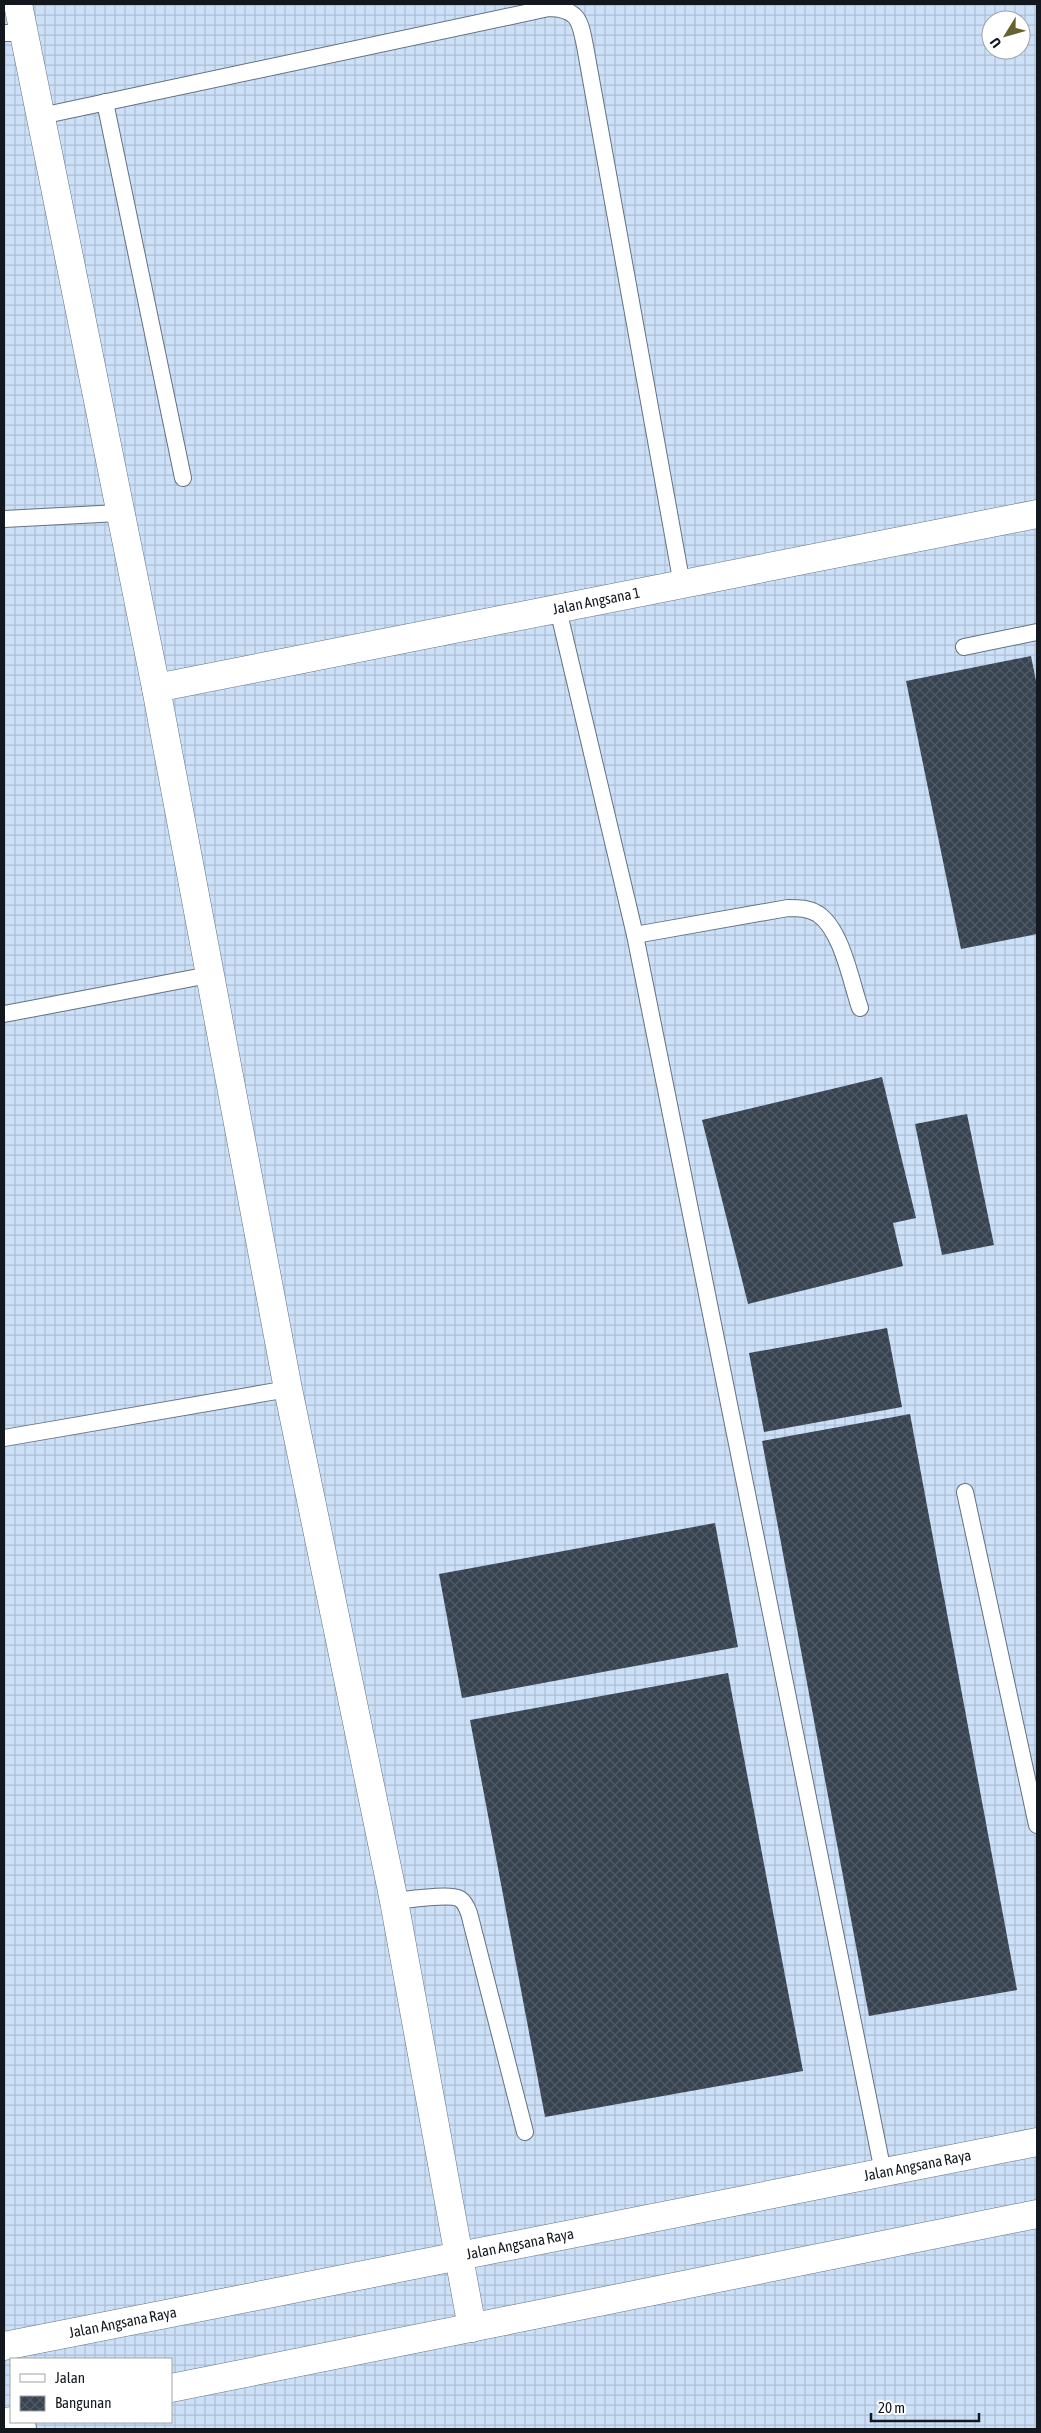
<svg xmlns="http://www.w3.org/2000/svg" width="1041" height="2433" viewBox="0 0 1041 2433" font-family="'Asap Condensed',sans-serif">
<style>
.industrial{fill:url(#industrial-grid);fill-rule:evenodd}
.building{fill:url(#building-cross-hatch)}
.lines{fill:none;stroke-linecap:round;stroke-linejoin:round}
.service-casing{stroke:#657282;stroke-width:18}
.minor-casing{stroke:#657282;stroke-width:29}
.service{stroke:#fff;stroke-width:16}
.minor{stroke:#fff;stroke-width:28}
.labels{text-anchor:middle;stroke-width:5;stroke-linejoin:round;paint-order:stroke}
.street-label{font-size:15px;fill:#13181e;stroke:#fff}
</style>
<defs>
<pattern id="industrial-grid" width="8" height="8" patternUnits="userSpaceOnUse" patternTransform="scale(1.25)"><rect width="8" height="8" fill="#cce0f8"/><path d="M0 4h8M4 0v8" fill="none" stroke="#aebfd4"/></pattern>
<pattern id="building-cross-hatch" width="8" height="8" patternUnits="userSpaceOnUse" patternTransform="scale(1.25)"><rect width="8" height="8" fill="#374351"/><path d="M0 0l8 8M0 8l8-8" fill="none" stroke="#515b66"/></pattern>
</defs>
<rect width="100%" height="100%" fill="#deedff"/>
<path class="industrial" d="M4,4H1037V2429H4ZM991,20H1021V50H991ZM11,2359H171V2422H11Z"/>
<g class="building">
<path d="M1031,656L1037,686V934L961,949L906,681Z"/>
<path d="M882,1077L916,1218L893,1223L903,1266L748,1304L702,1120Z"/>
<path d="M967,1114L994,1245L942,1255L915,1124Z"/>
<path d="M887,1328L902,1407L764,1432L749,1353Z"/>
<path d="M910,1414L1017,1990L869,2016L762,1441Z"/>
<path d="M715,1523L738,1647L462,1698L439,1574Z"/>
<path d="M728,1673L803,2071L545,2117L470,1720Z"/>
</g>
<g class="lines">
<g class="service-casing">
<g id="service">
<path d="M4,33H24"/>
<path d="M105,102L183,478"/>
<path d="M41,116L549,8C578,9 580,20 585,46L682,585"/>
<path d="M4,519L119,513"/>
<path d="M558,609L635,935L883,2172"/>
<path d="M964,647L1037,632"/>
<path d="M635,935L788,908C799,908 808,908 818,914C842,930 851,982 860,1008"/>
<path d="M4,1014L209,975"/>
<path d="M4,1438L288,1389"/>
<path d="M965,1492L1037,1825"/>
<path d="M394,1901C407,1900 450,1893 460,1899C465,1902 467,1908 469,1913L525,2132"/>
<path d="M27,2422L28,2429"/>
</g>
</g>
<g class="minor-casing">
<g id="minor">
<path d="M18,4L156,688L288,1389L394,1901L472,2328"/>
<path id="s1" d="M156,688L1037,514"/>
<path id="s2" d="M4,2346L1037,2142"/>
<path d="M171,2388L1037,2214"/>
<path d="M4,2422L11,2421"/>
</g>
</g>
<use href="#service" class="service"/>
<use href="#minor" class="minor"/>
</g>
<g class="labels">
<g class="street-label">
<text dy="5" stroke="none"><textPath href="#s1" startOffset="449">Jalan Angsana 1</textPath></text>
<text dy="5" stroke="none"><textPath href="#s2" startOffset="931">Jalan Angsana Raya</textPath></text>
<text dy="5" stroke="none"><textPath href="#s2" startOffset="526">Jalan Angsana Raya</textPath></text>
<text dy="5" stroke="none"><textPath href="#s2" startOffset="121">Jalan Angsana Raya</textPath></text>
</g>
</g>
<rect width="1041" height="2433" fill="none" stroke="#13181e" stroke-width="10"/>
<rect x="10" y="2358" width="162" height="65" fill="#ffffff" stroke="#a1a3a5"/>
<rect x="20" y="2374" width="25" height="8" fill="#ffffff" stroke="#a1a3a5"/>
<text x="55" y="2383" font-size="15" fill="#13181e">Jalan</text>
<rect x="20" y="2396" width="25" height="15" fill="url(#building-cross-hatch)" stroke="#a1a3a5"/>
<text x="55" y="2408" font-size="15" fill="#13181e">Bangunan</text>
<g transform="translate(1006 35) rotate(233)"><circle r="24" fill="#ffffff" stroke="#a1a3a5"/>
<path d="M0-4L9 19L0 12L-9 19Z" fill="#67632f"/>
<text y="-8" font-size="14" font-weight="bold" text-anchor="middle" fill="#13181e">U</text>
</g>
<path d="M871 2413v8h108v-8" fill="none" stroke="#13181e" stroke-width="2.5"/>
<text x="878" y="2413" font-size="15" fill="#13181e" stroke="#ffffff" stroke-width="4" paint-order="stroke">20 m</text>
</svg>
